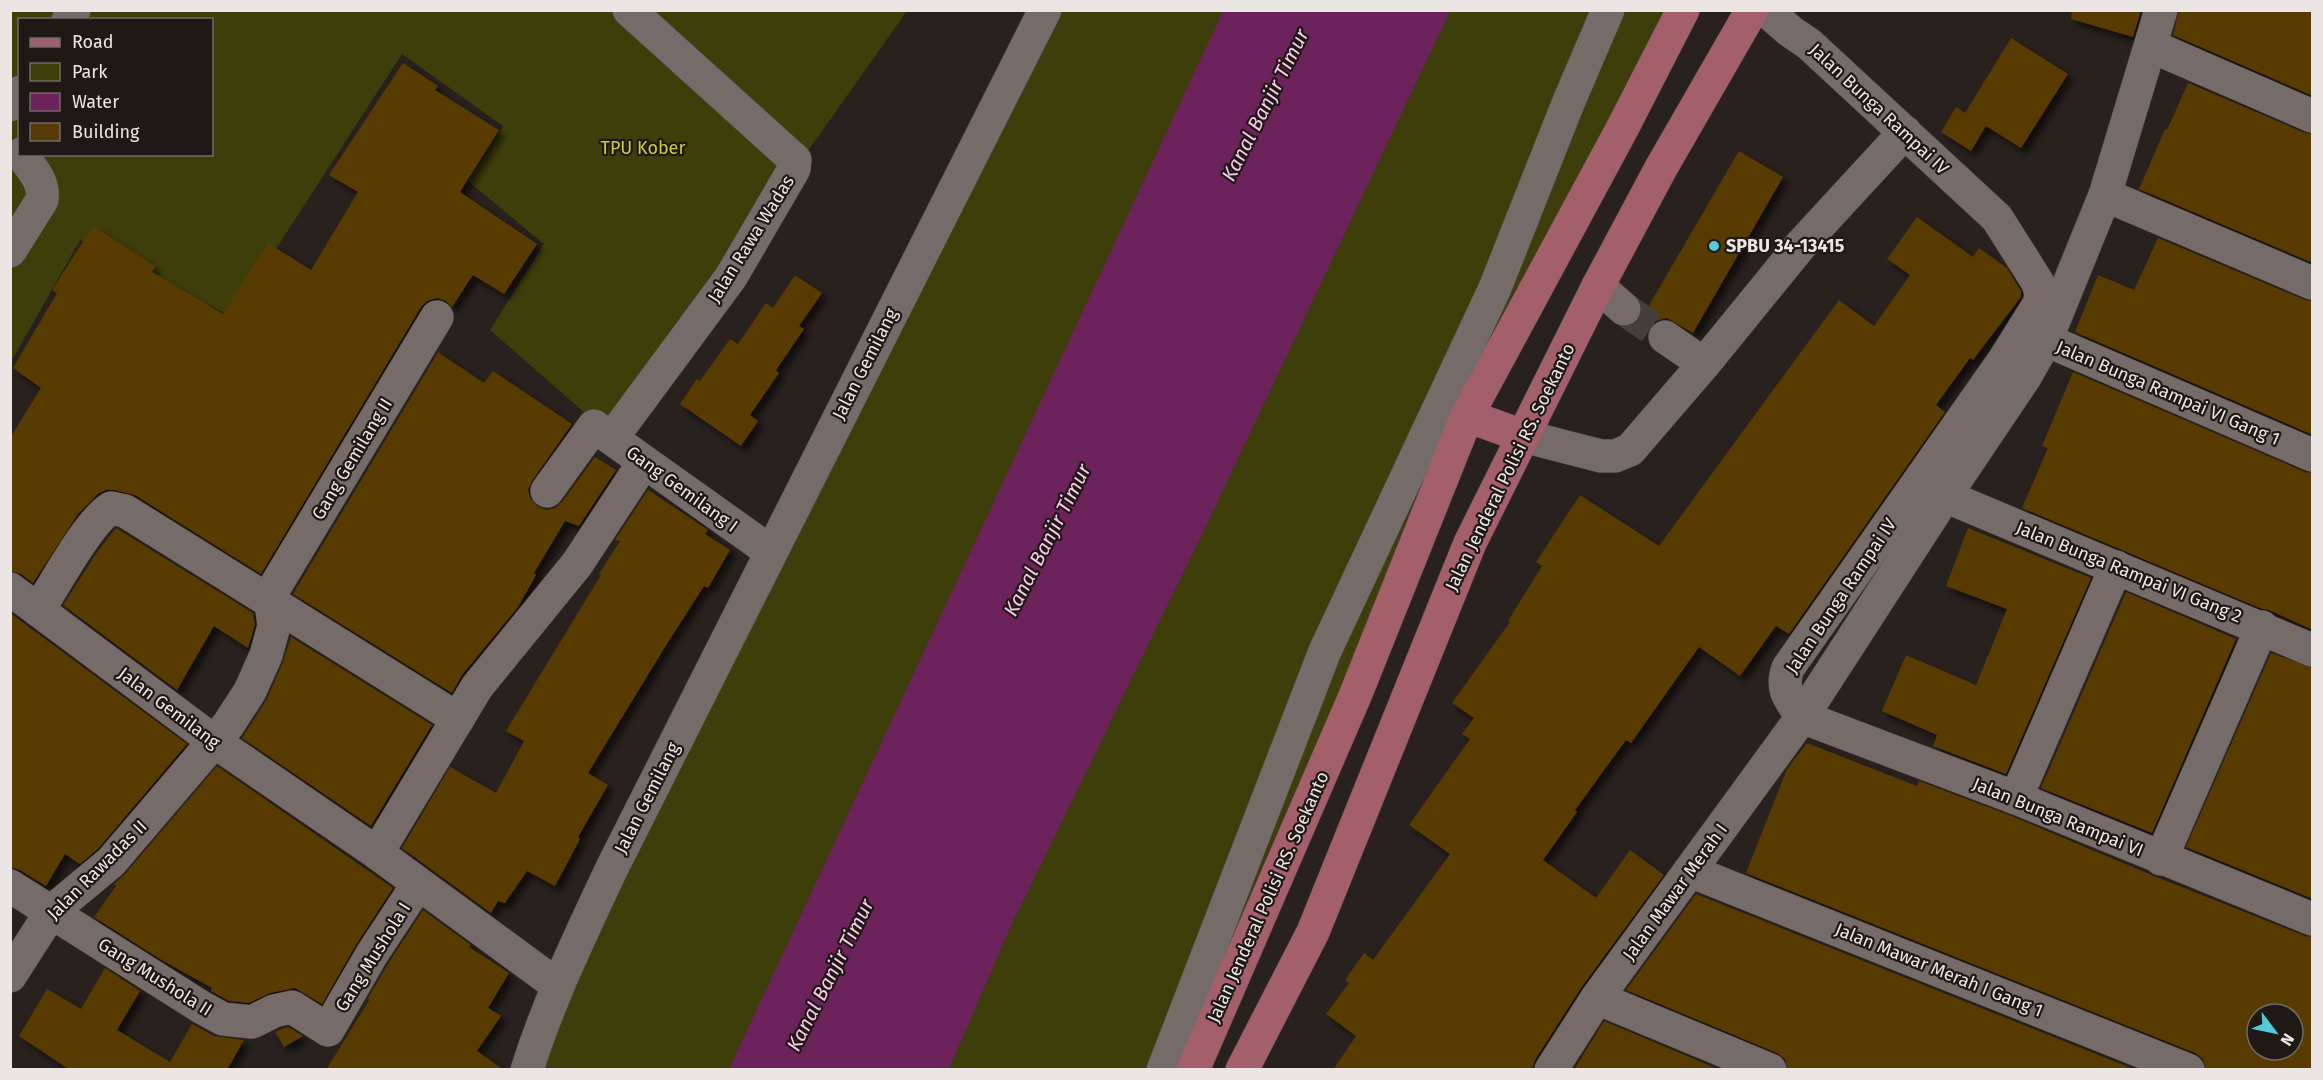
<svg xmlns="http://www.w3.org/2000/svg" width="2323" height="1080" viewBox="0 0 2323 1080" font-family="'Fira Sans',sans-serif">
<style>
.green{fill:#3e3e0b;fill-rule:evenodd}
.water{fill:#6c225b}
.building{fill:#583b06;fill-rule:evenodd;filter:url(#shadow)}
.lines{fill:none;stroke-linecap:round;stroke-linejoin:round}
.minor-tunnel{stroke:#453f3c;stroke-width:33;stroke-dasharray:33 16;stroke-linecap:butt}
.minor-casing{stroke:#453f3d;stroke-width:34}
.major-casing{stroke:#453f3d;stroke-width:34}
.minor{stroke:#756b68;stroke-width:33}
.major{stroke:#a4606a;stroke-width:33}
.poi-dot{fill:#53cadc;stroke:#1f1815;stroke-width:2}
.labels{text-anchor:middle;stroke-width:4.5;stroke-linejoin:round;paint-order:stroke}
.street-label{font-size:18px;fill:#ebe6e4;stroke:#1f1815}
.park-label{font-size:18px;fill:#cccc41;stroke:#1f1815}
.poi-label{font-size:18px;font-weight:bold;fill:#ebe6e4;stroke:#1f1815;text-anchor:start}
.water-label{font-size:20px;font-style:italic;fill:#f7cbe9;stroke:#1f1815}
</style>
<defs>
<filter id="shadow"><feDropShadow dx="5.5" dy="5.5" stdDeviation="3" flood-color="#0009"/></filter>
</defs>
<rect width="100%" height="100%" fill="#28211e"/>
<g class="green">
<path d="M11,11H907L714,284L611,436L490,330L544,244L468,181L503,126L402,54L232,317L80,240L11,362ZM20,20H212V154H20Z"/>
<path d="M1044,11H1684L1467,416L1193,1069L527,1070Z"/>
</g>
<path class="water" d="M1223,11H1450L1206,526L1010,928L949,1069H729Z"/>
<g class="building">
<path d="M2072,10H2141L2133,37L2071,19Z"/>
<path d="M2179,10H2313V96L2173,35Z"/>
<path d="M2011,38L2068,74L2021,148L1986,126L1971,151L1941,132L1956,107L1965,113Z"/>
<path d="M403,63L438,86L435,90L499,130L460,192L537,244L504,294L473,275L452,307L446,301L437,298L427,301L421,307L261,574L135,495L114,490H106L99,493L78,514L33,583L21,574L10,571V438L41,388L13,368L57,293L52,290L93,226L155,266L152,272L223,314L268,243L311,270L358,192L329,175Z"/>
<path d="M2188,83L2305,133L2313,134V263L2139,189L2165,129L2167,130Z"/>
<path d="M1739,151L1783,177L1693,333L1667,318L1656,321L1644,314Z"/>
<path d="M1917,217L1973,257L1979,248L2007,268L2021,291V297L1973,360L1970,358L1936,405L1945,412L1789,634L1776,626L1740,676L1699,647L1631,743L1626,740L1575,810L1577,812L1543,860L1596,898L1630,850L1664,875L1581,988L1535,1060L1532,1070H1333L1356,1036L1326,1014L1349,983L1345,980L1364,953L1373,960L1450,854L1409,825L1470,739L1462,734L1474,718L1452,703L1510,622L1508,621L1542,566L1536,562L1580,495L1659,546L1839,300L1874,326L1910,275L1887,259Z"/>
<path d="M2158,238L2305,300L2313,301V435L2075,332L2098,275L2134,290Z"/>
<path d="M795,275L822,293L799,326L804,329L776,370L779,373L750,415L758,421L741,446L680,404L697,379L700,381L730,339L738,344L766,303L773,308Z"/>
<path d="M440,349L439,353L484,383L493,371L572,424L532,481L528,490L530,498L537,506L546,510L555,508L562,502L595,457L616,470L579,526L565,521L534,573L536,575L518,607L462,675L452,693L293,594Z"/>
<path d="M2073,372L2305,472L2313,473V630L2269,610L2262,609L2022,508L2048,448L2042,446Z"/>
<path d="M648,490L708,530L705,534L730,550L708,588L704,586L665,647L588,773L608,785L578,837L580,839L555,886L527,871L505,903L498,901L491,913L402,848L450,767L496,793L524,741L506,731L601,575L599,574L620,541L615,540Z"/>
<path d="M116,528L253,613L255,625L248,648L214,626L177,690L63,605L98,551Z"/>
<path d="M1968,528L2091,578L2006,774L1933,746L1937,735L1882,711L1906,655L1976,685L2007,609L1946,586Z"/>
<path d="M2126,592L2236,639L2152,833L2041,788Z"/>
<path d="M10,613L187,744L98,849L80,864L65,854L46,886L20,870L10,867Z"/>
<path d="M291,637L432,725L371,826L242,738L267,699L283,662Z"/>
<path d="M2271,653L2313,668V899L2186,847Z"/>
<path d="M1807,743L1917,786L1919,781L2009,815L2154,876L2305,936L2313,937V1070H2206L2203,1059L2195,1053L1746,873L1787,769ZM2257,1014H2293V1050H2257Z"/>
<path d="M217,766L393,888L356,945L322,1004L295,988L270,993L249,1003L229,1001L211,991L212,988L160,959L94,917L116,886L114,884L125,874Z"/>
<path d="M1696,894L2136,1070H1788L1785,1059L1777,1053L1626,990Z"/>
<path d="M423,910L471,945L469,947L509,973L488,1008L501,1016L477,1051L504,1070H326L370,999L367,1000L388,964Z"/>
<path d="M105,968L140,991L117,1030L170,1062L192,1024L214,1036L244,1040L227,1070H70L19,1036L47,989L81,1009Z"/>
<path d="M1604,1021L1720,1070H1574Z"/>
<path d="M288,1027L303,1036L284,1047L275,1032Z"/>
</g>
<g class="lines">
<path class="minor-tunnel" d="M1624,309L1665,337"/>
<g class="minor-casing">
<g id="minor">
<path d="M1766,10L1790,31L1809,44L1997,218L2038,283L2041,294L2039,304L2004,360L1788,668C1780,690 1790,699 1802,717"/>
<path d="M68,20L74,10"/>
<path d="M2151,46L2312,116"/>
<path d="M10,105L20,92"/>
<path d="M2105,195L2312,283"/>
<path d="M10,251L42,200C45,182 32,169 21,154"/>
<path d="M1598,286L1624,309"/>
<path d="M2026,328L2046,340L2312,455"/>
<path d="M1665,337L1704,364L1800,246L1905,132"/>
<path d="M1523,436L1601,456H1615L1630,450L1704,364"/>
<path d="M612,438L731,277L794,169L795,160L629,10"/>
<path d="M547,491L594,426L771,552"/>
<path d="M1945,496L2312,650"/>
<path d="M10,589L215,742L377,853L557,985"/>
<path d="M38,610C55,585 88,522 111,508L125,511L458,719"/>
<path d="M1802,717L2016,798L2312,919"/>
<path d="M2016,798L2116,567"/>
<path d="M377,853L477,687L577,564L644,462"/>
<path d="M2161,859L2262,627"/>
<path d="M1690,871L2188,1070"/>
<path d="M10,886L201,1007L223,1019L252,1022L274,1011L292,1007L328,1030L372,954L418,884"/>
<path d="M10,976L51,912L111,862L228,725L250,691L266,655L274,626L270,595L437,317"/>
<path d="M1597,998L1770,1070"/>
<path d="M527,1070C549,1000 581,934 612,868L1045,10"/>
<path d="M1163,1070L1325,651L1495,288L1569,101L1608,10"/>
<path d="M1551,1070L1597,998L1802,717L1945,496L2025,377L2046,340L2105,195L2161,10"/>
</g>
</g>
<g class="major-casing">
<g id="major">
<path d="M1467,416L1523,436"/>
<path d="M1193,1070L1355,696L1467,416L1623,127L1683,10"/>
<path d="M1242,1070L1313,932L1470,543L1598,286L1661,168L1752,10"/>
</g>
</g>
<use href="#minor" class="minor"/>
<use href="#major" class="major"/>
</g>
<circle class="poi-dot" cx="1714" cy="246" r="6"/>
<g class="labels">
<g class="street-label">
<text transform="translate(1879 109) rotate(43)" y="6">Jalan Bunga Rampai IV</text>
<text transform="translate(751 239) rotate(-58)" y="6">Jalan Rawa Wadas</text>
<text transform="translate(865 364) rotate(-63)" y="6">Jalan Gemilang</text>
<text transform="translate(2168 393) rotate(23)" y="6">Jalan Bunga Rampai VI Gang 1</text>
<text transform="translate(352 459) rotate(-59)" y="6">Gang Gemilang II</text>
<text transform="translate(1510 467) rotate(-64)" y="6">Jalan Jenderal Polisi RS. Soekanto</text>
<text transform="translate(682 489) rotate(36)" y="6">Gang Gemilang I</text>
<text transform="translate(2129 572) rotate(22)" y="6">Jalan Bunga Rampai VI Gang 2</text>
<text transform="translate(1841 596) rotate(-56)" y="6">Jalan Bunga Rampai IV</text>
<text transform="translate(169 708) rotate(37)" y="6">Jalan Gemilang</text>
<text transform="translate(647 798) rotate(-63)" y="6">Jalan Gemilang</text>
<text transform="translate(2058 817) rotate(22)" y="6">Jalan Bunga Rampai VI</text>
<text transform="translate(97 870) rotate(-45)" y="6">Jalan Rawadas II</text>
<text transform="translate(1675 892) rotate(-54)" y="6">Jalan Mawar Merah I</text>
<text transform="translate(1268 897) rotate(-66)" y="6">Jalan Jenderal Polisi RS. Soekanto</text>
<text transform="translate(373 957) rotate(-58)" y="6">Gang Mushola I</text>
<text transform="translate(1939 970) rotate(22)" y="6">Jalan Mawar Merah I Gang 1</text>
<text transform="translate(155 977) rotate(32)" y="6">Gang Mushola II</text>
</g>
<g class="park-label">
<text x="643" y="154">TPU Kober</text>
</g>
<g class="poi-label">
<text x="1726" y="252">SPBU 34-13415</text>
</g>
<g class="water-label">
<text transform="translate(1265 105) rotate(-63)" y="7">Kanal Banjir Timur</text>
<text transform="translate(1047 540) rotate(-63)" y="7">Kanal Banjir Timur</text>
<text transform="translate(830 975) rotate(-63)" y="7">Kanal Banjir Timur</text>
</g>
</g>
<rect width="2323" height="1080" fill="none" stroke="#ebe6e4" stroke-width="24"/>
<rect x="18" y="18" width="195" height="138" fill="#1f1815" stroke="#716a68" stroke-width="1.5"/>
<rect x="30" y="38" width="30" height="9" fill="#a4606a" stroke="#716a68" stroke-width="1.5"/>
<text x="72" y="48" font-size="18" fill="#ebe6e4">Road</text>
<rect x="30" y="63" width="30" height="18" fill="#3e3e0b" stroke="#716a68" stroke-width="1.5"/>
<text x="72" y="78" font-size="18" fill="#ebe6e4">Park</text>
<rect x="30" y="93" width="30" height="18" fill="#6c225b" stroke="#716a68" stroke-width="1.5"/>
<text x="72" y="108" font-size="18" fill="#ebe6e4">Water</text>
<rect x="30" y="123" width="30" height="18" fill="#583b06" stroke="#716a68" stroke-width="1.5"/>
<text x="72" y="138" font-size="18" fill="#ebe6e4">Building</text>
<g transform="translate(2275 1032) rotate(122)"><circle r="28" fill="#1f1815" stroke="#716a68" stroke-width="1.5"/>
<path d="M0-4.5L10 22L0 15L-10 22Z" fill="#53cadc"/>
<text y="-9" font-size="16" font-weight="bold" text-anchor="middle" fill="#ebe6e4">N</text>
</g>
</svg>
